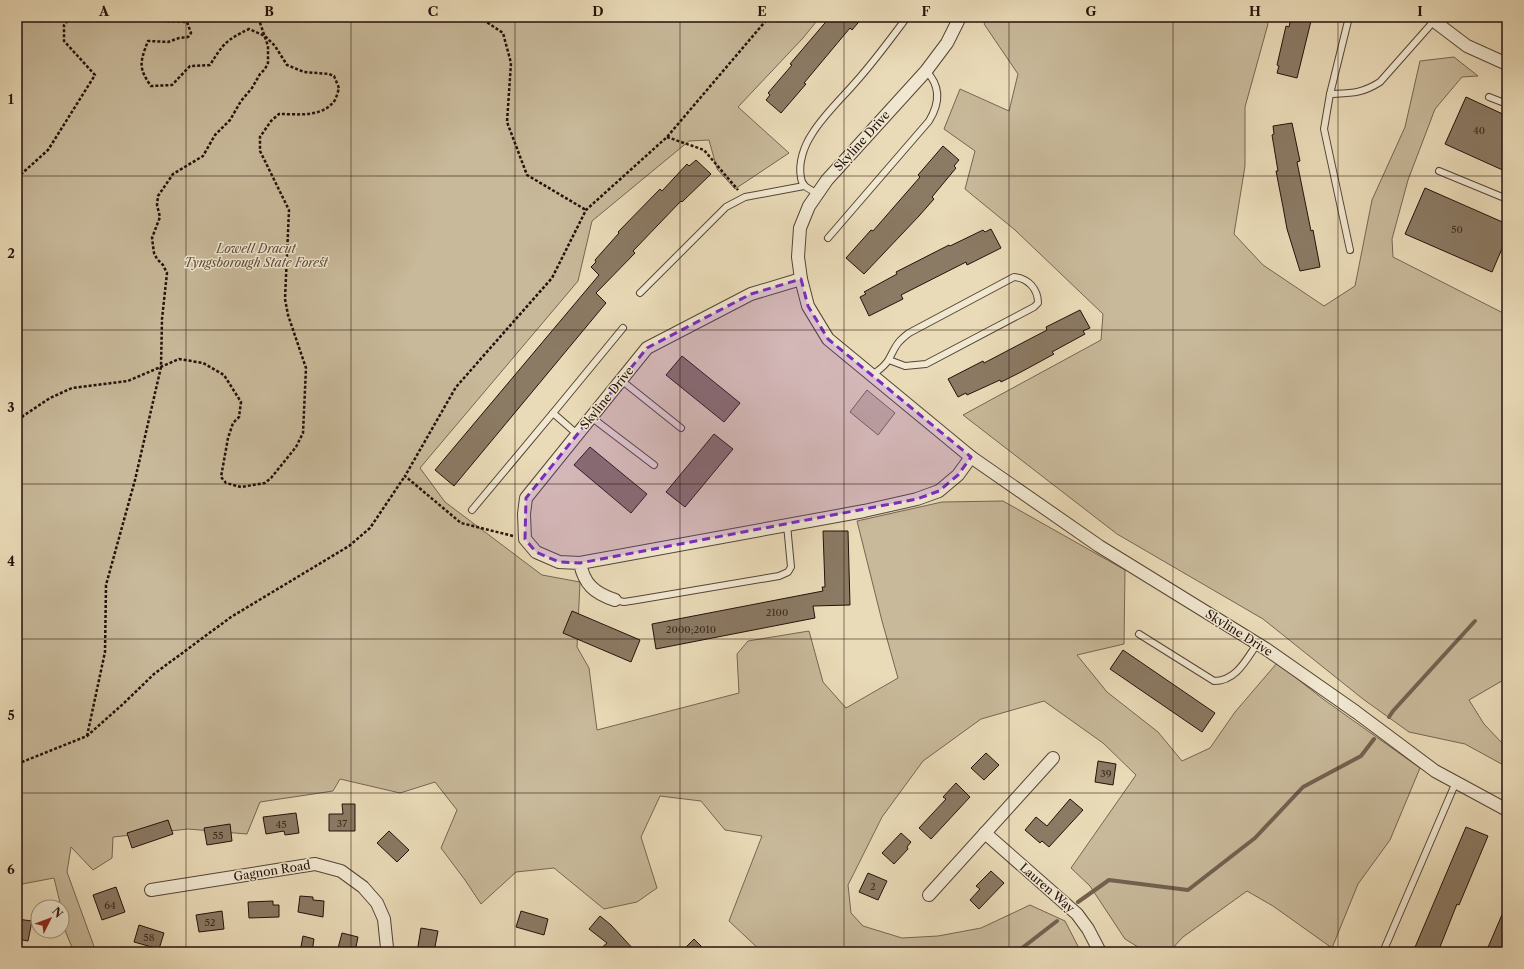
<svg xmlns="http://www.w3.org/2000/svg" width="1524" height="969" viewBox="0 0 1524 969" font-family="'Libre Caslon Text',serif">
<style>
.green{fill:#c8b99a;stroke:#766552}
.lines{fill:none;stroke-linecap:round;stroke-linejoin:round}
.stream{stroke:#73614f;stroke-width:4}
.building{fill:#8b7a64;stroke:#24110a}
.service-casing{stroke:#564436;stroke-width:8}
.minor-casing{stroke:#564436;stroke-width:14}
.path{stroke:#24110a;stroke-width:2.5;stroke-dasharray:3 2;stroke-linecap:butt}
.service{stroke:#f1e8d1;stroke-width:6}
.minor{stroke:#f1e8d1;stroke-width:12}
.marked{fill:#7b2cbf;fill-opacity:0.2;stroke:#7b2cbf;stroke-width:3;stroke-dasharray:8 5;stroke-linejoin:round}
.grid{fill:none;stroke:#24110a;stroke-width:1;stroke-opacity:0.55}
.labels{text-anchor:middle;stroke-width:3;stroke-linejoin:round;paint-order:stroke}
.number-label{font-size:10px;fill:#3e2b20}
.street-label{font-size:12px;fill:#24110a;stroke:#f1e8d1}
.park-label{font-size:12px;font-style:italic;fill:#5d4c3c;stroke:#f1e8d1}
.neatline{fill:none;stroke:#24110a;stroke-width:1.5}
.grid-label{font-size:13px;text-anchor:middle;font-weight:bold;fill:#24110a}
</style>
<rect width="100%" height="100%" fill="#eadbb8"/>
<filter id="stains"><feTurbulence type="fractalNoise" baseFrequency=".005" numOctaves="4"/><feColorMatrix values="0 0 0 0 .2 0 0 0 0 .09 0 0 0 0 .02 0 0 0 .5 -.17"/></filter>
<radialGradient id="worn" r=".72"><stop offset=".6" stop-color="#630" stop-opacity="0"/><stop offset="1" stop-color="#630" stop-opacity=".3"/></radialGradient>
<g class="green">
<path d="M17,17H820L803,38L738,107L789,153L735,189L717,169L709,140L689,141L592,221L578,281L420,468L445,502L542,575L580,582L577,647L589,668L597,730L739,693L737,654L748,641L809,631L823,682L846,708L898,678L882,621L857,521L942,502L1003,501L1125,570L1124,644L1077,655L1107,692L1158,732L1182,761L1210,748L1235,712L1277,663L1323,699L1420,768L1390,840L1358,884L1332,948L1273,906L1247,891L1183,937L1169,952H1146L1125,939L1090,886L1071,868L1136,775L1103,743L1044,701L981,719L923,761L882,817L848,885L851,913L863,926L902,938L938,936L981,928L1030,905L1065,921L1081,952H762L729,921L762,836L725,830L701,801L660,796L641,837L657,888L637,902L604,909L554,868L516,872L481,904L465,880L441,848L457,810L435,782L400,793L340,779L333,791L260,802L247,834L188,829L113,837L112,858L93,870L71,847L67,872L96,952H74L66,933L62,907H61L54,878L17,885Z"/>
<path d="M988,17H1265L1268,24L1245,107V166L1234,234L1263,265L1324,306L1355,286L1372,200L1405,127L1420,61L1454,57L1478,76L1462,77L1435,109L1408,180L1392,239L1393,257L1507,315V678L1469,700L1484,724L1503,744L1507,742V767L1465,744L1409,732L1363,699L1263,619L1117,534L963,415L1101,340L1103,314L1015,230L965,189L975,151L944,129L960,89L1009,111L1018,74L984,24Z"/>
<path d="M867,390L895,413L878,435L850,412Z"/>
</g>
<g class="lines">
<g class="stream">
<path d="M1389,717L1393,711L1475,621"/>
<path d="M1078,902L1109,880L1188,890L1255,838L1303,787L1361,756L1374,739"/>
<path d="M1017,952L1057,921"/>
</g>
</g>
<g class="building">
<path d="M830,17H863L852,30L850,28L804,83L806,84L781,113L766,100L770,95L768,93L792,65L790,64Z"/>
<path d="M1291,17H1312L1297,78L1277,73L1279,66L1277,65L1286,26L1289,27Z"/>
<path d="M1466,97L1507,116V172L1445,144Z"/>
<path d="M1292,123L1300,161L1297,162L1311,231L1313,230L1320,267L1300,271L1287,229L1283,207L1276,171H1278L1272,135L1274,134L1273,126Z"/>
<path d="M943,146L959,160L954,166L956,168L932,197L934,199L919,216L864,274L846,258L871,230L873,231L920,177L918,175Z"/>
<path d="M696,160L711,174L682,202L681,201L633,251L635,253L596,293L606,303L454,486L435,470L599,275L591,267L596,262L595,260L619,233L618,232L660,189L662,191L687,164L689,166Z"/>
<path d="M1425,188L1507,224V237L1492,272L1405,234Z"/>
<path d="M991,229L1001,248L967,265L966,262L901,295L903,299L869,316L860,297L866,294L864,292L897,274L896,272L949,245L950,246L983,230L985,232Z"/>
<path d="M1080,310L1090,328L1083,331L1085,334L1052,352L1054,354L1021,372L1001,382L1000,380L967,395L966,393L958,397L948,379L983,361L984,363L1047,330L1046,327Z"/>
<path d="M682,356L740,403L724,422L666,375Z"/>
<path d="M714,434L733,449L685,507L666,492Z"/>
<path d="M590,447L647,494L631,513L574,465Z"/>
<path d="M823,531H848L850,605L813,606L815,618L656,649L652,624L823,591L822,587H825Z"/>
<path d="M572,611L640,640L631,662L563,633Z"/>
<path d="M1123,650L1215,713L1202,732L1110,669Z"/>
<path d="M986,753L999,765L984,780L971,768Z"/>
<path d="M1098,761L1116,764L1113,785L1095,782Z"/>
<path d="M956,783L970,797L931,839L919,828L946,799L943,797Z"/>
<path d="M1070,799L1083,810L1049,847L1042,841L1040,843L1025,830L1036,817L1047,826Z"/>
<path d="M342,804H355V831H329V814H343Z"/>
<path d="M296,813L299,833L285,835L284,831L266,834L263,817Z"/>
<path d="M168,820L173,834L132,848L127,833Z"/>
<path d="M230,824L232,841L207,845L204,828Z"/>
<path d="M1466,827L1488,836L1459,905L1457,904L1438,952H1413Z"/>
<path d="M389,831L409,850L397,862L377,843Z"/>
<path d="M901,833L911,842L907,847L908,849L894,864L882,853Z"/>
<path d="M991,871L1004,883L979,909L970,900L980,889L976,886Z"/>
<path d="M868,873L887,881L878,900L859,892Z"/>
<path d="M116,887L125,912L102,920L93,895Z"/>
<path d="M300,896L313,897V900L324,901L323,917L298,912Z"/>
<path d="M273,901V905H279V917L249,918L248,902Z"/>
<path d="M1507,903V952H1486Z"/>
<path d="M222,911L224,929L199,932L196,915Z"/>
<path d="M521,911L548,919L544,935L516,927Z"/>
<path d="M600,916L611,925L636,952H597L607,943L589,929Z"/>
<path d="M17,919L32,921L28,941L17,939Z"/>
<path d="M139,925L164,933L159,949L134,942Z"/>
<path d="M421,928L438,931L434,952H417Z"/>
<path d="M342,933L358,937L355,952H337Z"/>
<path d="M303,936L314,939L312,952H300Z"/>
<path d="M694,939L707,952H681Z"/>
</g>
<g class="lines">
<g class="service-casing">
<g id="service">
<path d="M1349,17L1330,94C1351,93 1361,94 1380,82L1434,21"/>
<path d="M1330,94L1324,129L1350,250"/>
<path d="M1489,97L1507,104"/>
<path d="M1439,171L1507,199"/>
<path d="M818,194C810,189 802,187 801,178C798,163 804,146 812,134C823,116 840,100 854,84C873,63 890,40 907,17"/>
<path d="M828,238L929,121C940,103 941,86 926,71"/>
<path d="M640,293L726,207L745,197L804,186"/>
<path d="M872,375C878,371 886,365 889,359C896,346 896,343 909,333L1014,277C1028,278 1038,289 1038,303L1034,307L926,364L905,366L889,360"/>
<path d="M621,380L681,428"/>
<path d="M553,413L623,328"/>
<path d="M591,417L654,465"/>
<path d="M472,510L553,413L577,434"/>
<path d="M615,600L624,602L637,600L779,576L788,572L791,567L787,525"/>
<path d="M1139,634L1214,681C1236,681 1246,660 1257,644"/>
<path d="M1383,952L1456,782"/>
</g>
</g>
<g class="minor-casing">
<g id="minor">
<path d="M960,17L947,43L926,71L827,180L809,206L800,228L798,257L801,279L808,306L828,339L971,457L1099,546L1266,649L1356,712L1435,771L1507,810"/>
<path d="M1431,17L1434,21L1467,46L1507,64"/>
<path d="M580,563L864,511L917,499L939,491L958,475L971,457"/>
<path d="M615,600C594,593 584,584 580,563L559,562L536,552L525,539L524,514L526,498L647,348L751,294L801,279"/>
<path d="M985,833L1077,914L1088,929L1100,952"/>
<path d="M151,890L315,864L341,871L363,887L377,903L384,919L387,948L386,952"/>
<path d="M929,895L1053,758"/>
</g>
</g>
<g class="path">
<path d="M479,17L503,33L511,63L507,122L527,175L586,210"/>
<path d="M667,137L704,150L738,190"/>
<path d="M17,178L48,150L95,75L64,41V25L71,17"/>
<path d="M17,426L23,416L50,398L72,388L128,381L179,359L203,363L224,375L241,402L239,417L233,423L228,438L221,477L226,483L241,487L265,483L271,478L296,447L303,433L306,368L288,315L285,299L289,210L260,151V137L271,121L279,114C297,114 323,118 335,100C337,96 338,91 339,88L334,76L329,74L304,72L287,65L275,46L265,36L249,29C226,40 223,44 210,65L190,66L172,85L151,86C138,68 140,62 148,41L168,42L179,38L188,37L191,33L187,22L164,21V17"/>
<path d="M513,536L461,523L405,476L456,387L552,278L586,210L667,137L769,17"/>
<path d="M87,736L105,652L106,585L135,480L161,367L162,319L167,273L163,265L157,259L154,253L152,238L160,217L157,205L158,196L173,174L203,156L215,135L230,120L241,101L252,88L260,74L265,69L268,63V46L258,17"/>
<path d="M17,764L87,736L123,704L154,674L231,617L349,546L370,528L405,476"/>
</g>
<use href="#service" class="service"/>
<use href="#minor" class="minor"/>
</g>
<path class="marked" d="M801,279L808,306L828,339L971,457L958,475L939,491L917,499L580,563L559,562L536,552L525,539L526,498L647,348L751,294Z"/>
<path class="grid" d="M186,17V952M351,17V952M515,17V952M680,17V952M844,17V952M1009,17V952M1173,17V952M1338,17V952M17,176H1507M17,330H1507M17,484H1507M17,639H1507M17,793H1507"/>
<g class="labels">
<g class="number-label">
<text x="1479" y="134">40</text>
<text x="1457" y="233">50</text>
<text x="777" y="616">2100</text>
<text x="691" y="633">2000;2010</text>
<text x="1106" y="777">39</text>
<text x="342" y="827">37</text>
<text x="281" y="828">45</text>
<text x="218" y="839">55</text>
<text x="873" y="890">2</text>
<text x="110" y="909">64</text>
<text x="210" y="926">52</text>
<text x="149" y="941">58</text>
</g>
<g class="street-label">
<text transform="translate(862 141) rotate(-48)" y="4">Skyline Drive</text>
<text transform="translate(607 398) rotate(-51)" y="4">Skyline Drive</text>
<text transform="translate(1239 633) rotate(32)" y="4">Skyline Drive</text>
<text transform="translate(272 871) rotate(-9)" y="4">Gagnon Road</text>
<text transform="translate(1047 888) rotate(41)" y="4">Lauren Way</text>
</g>
<g class="park-label">
<text x="256" y="253">Lowell Dracut<tspan x="256" dy="14">Tyngsborough State Forest</tspan></text>
</g>
</g>
<rect width="1524" height="969" fill="none" stroke="#eadbb8" stroke-width="44"/>
<g transform="translate(50 919) rotate(48)"><circle r="19" fill="#f1e8d1" stroke="#9f9281"/>
<path d="M0-3L7 15L0 10L-7 15Z" fill="#8f2418"/>
<text y="-6" font-size="11" font-weight="bold" text-anchor="middle" fill="#24110a">N</text>
</g>
<rect x="22" y="22" width="1480" height="925" class="neatline"/>
<g class="grid-label">
<text x="104" y="16">A</text>
<text x="269" y="16">B</text>
<text x="433" y="16">C</text>
<text x="598" y="16">D</text>
<text x="762" y="16">E</text>
<text x="926" y="16">F</text>
<text x="1091" y="16">G</text>
<text x="1255" y="16">H</text>
<text x="1420" y="16">I</text>
<text x="11" y="104">1</text>
<text x="11" y="258">2</text>
<text x="11" y="412">3</text>
<text x="11" y="566">4</text>
<text x="11" y="720">5</text>
<text x="11" y="874">6</text>
</g>
<rect width="100%" height="100%" filter="url(#stains)"/>
<rect width="100%" height="100%" fill="url(#worn)"/>
</svg>
